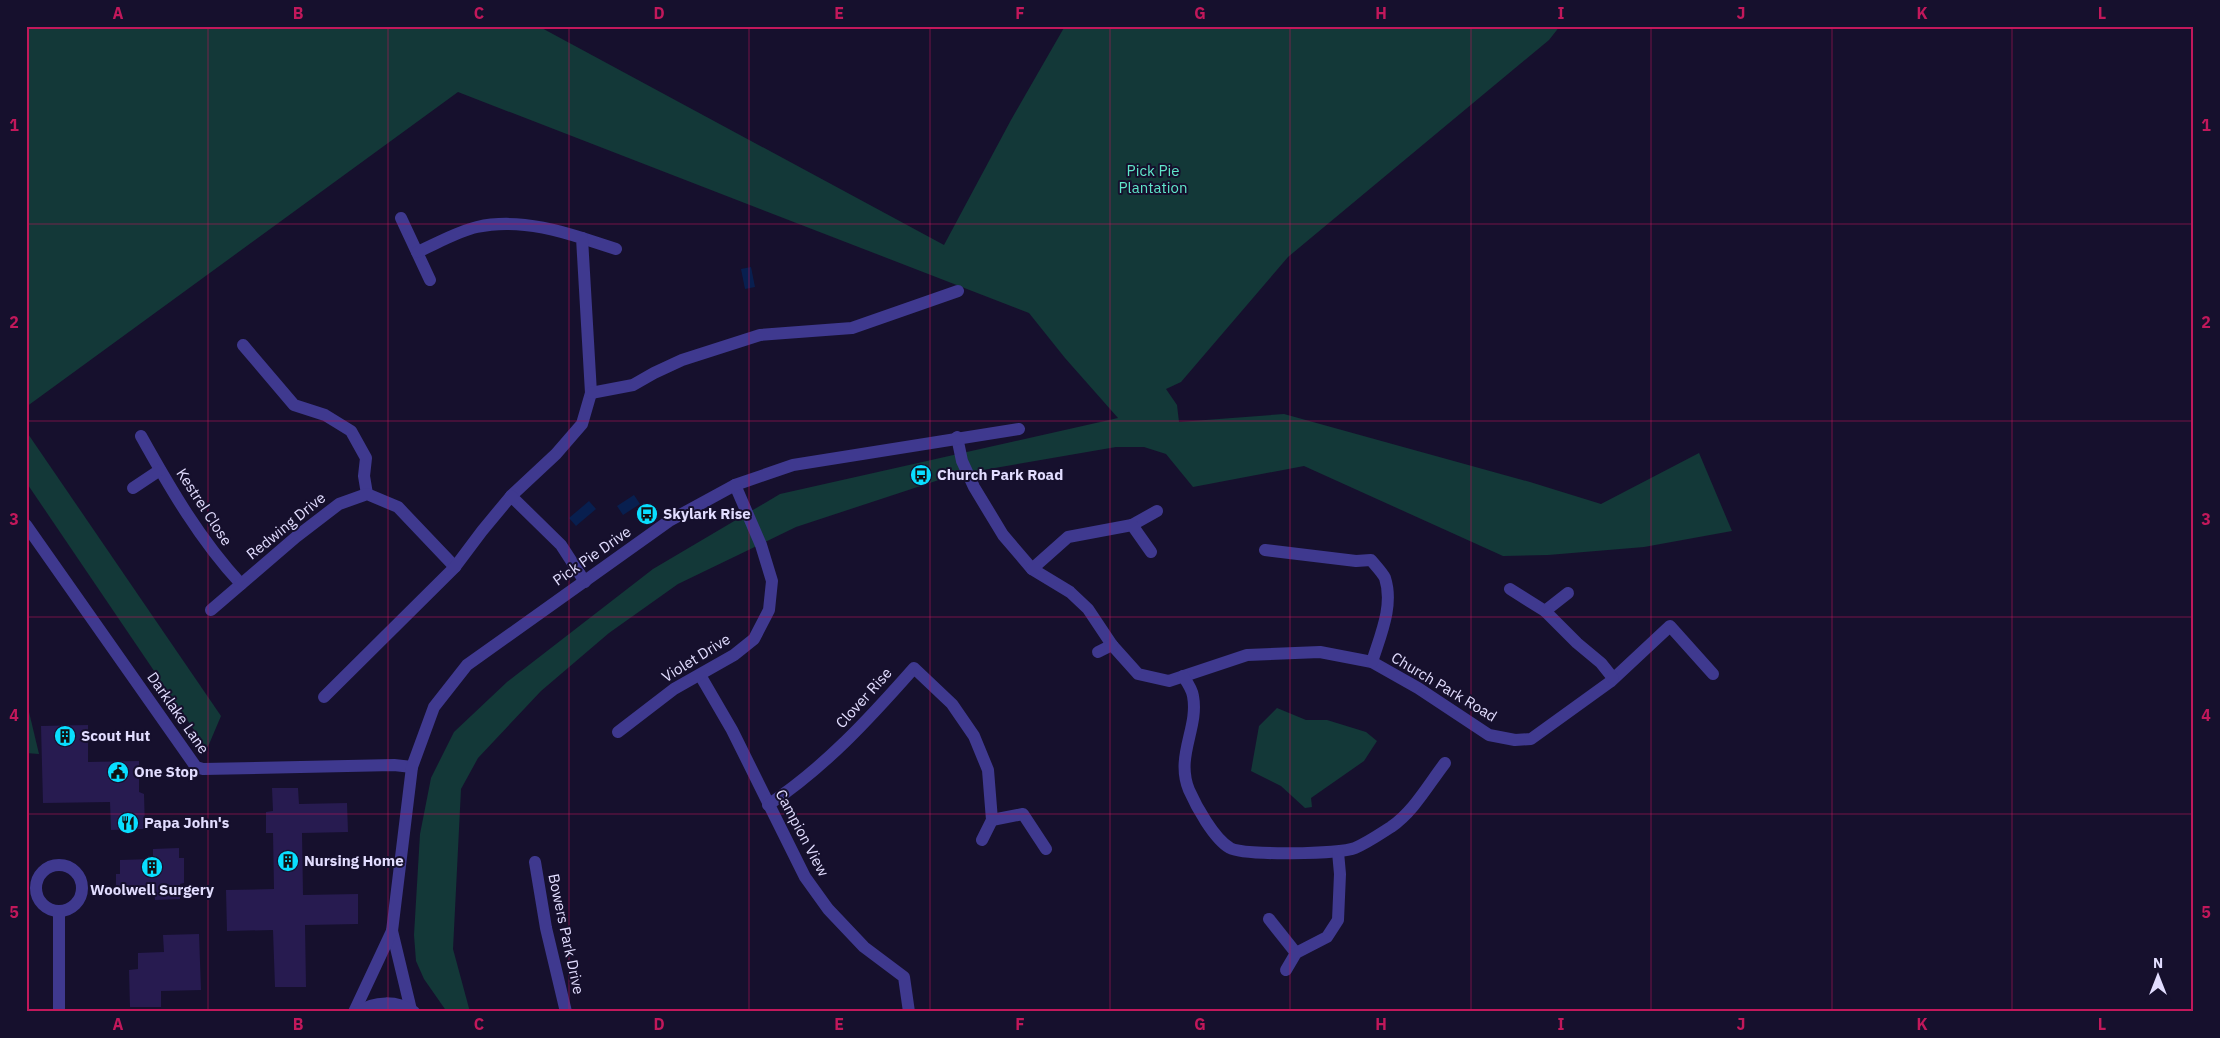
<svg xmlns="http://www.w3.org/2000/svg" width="2220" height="1038" viewBox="0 0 2220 1038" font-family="'IBM Plex Sans',sans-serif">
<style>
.green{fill:#133838}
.water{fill:#081f4f}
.building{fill:#271b50}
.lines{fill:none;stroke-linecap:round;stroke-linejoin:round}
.minor{stroke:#3f398f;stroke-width:12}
.grid{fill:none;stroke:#c2185b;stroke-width:1;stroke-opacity:0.55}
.labels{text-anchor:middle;stroke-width:4;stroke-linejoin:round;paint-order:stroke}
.park-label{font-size:15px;fill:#60e7ca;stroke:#16102d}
.poi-label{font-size:15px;font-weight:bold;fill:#e2ddff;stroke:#16102d;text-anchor:start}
.street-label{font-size:15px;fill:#e2ddff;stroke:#16102d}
.neatline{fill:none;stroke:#c2185b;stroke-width:2}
.grid-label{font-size:16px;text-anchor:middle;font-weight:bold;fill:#c2185b}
</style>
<rect width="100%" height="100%" fill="#16102d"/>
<g class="green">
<path d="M26,26H538L944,245L1011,120L1065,26H1560L1549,40L1288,257L1181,382L1166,389L1177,405L1179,422L1284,414L1530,482L1601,504L1699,453L1732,531L1644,547L1548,555L1503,556L1304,466L1193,487L1166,454L1144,447H1116L954,475L796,527L678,584L609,633L541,691L478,758L461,789L453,949L470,1012H447L424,979L416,961L414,935L420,834L431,778L454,732L507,682L653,569L780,494L1118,418L1065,358L1029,313L458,92L26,407Z"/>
<path d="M26,431L221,716L207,749L26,482Z"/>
<path d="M26,707L29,712L39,754L26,753Z"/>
<path d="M1277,708L1306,720H1327L1366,732L1377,741L1364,761L1311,798L1312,807L1305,808L1281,786L1251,771L1259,726Z"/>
</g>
<g class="water">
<path d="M751,267L755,287L745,289L741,269Z"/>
<path d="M634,495L640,504L623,515L617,506Z"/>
<path d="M589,501L596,509L576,526L569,518Z"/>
</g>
<g class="building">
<path d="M88,725V762L139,761V792L144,794L145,829L111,830L110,802L43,803L41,726Z"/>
<path d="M272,788H298L299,804L347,803L348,832L302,833L303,895L358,894V924L305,925L306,987H275L273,930L227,931L226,890L274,889L273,833H266V812L273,811Z"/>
<path d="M179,848V858H184V883L180,884V899L155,900L154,888L116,889V874H120V860L153,859V849Z"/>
<path d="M199,934L201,990L161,991V1007H130L129,970L138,969V953L164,952L163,935Z"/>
</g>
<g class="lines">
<g class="minor">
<path d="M401,218L430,280"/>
<path d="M582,238L616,249"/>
<path d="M417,252C434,245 458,231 477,227C512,219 549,227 582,238L591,393L582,424L556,454L511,496"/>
<path d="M243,345L294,405L325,415L351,431L366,458L364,476L367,494"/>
<path d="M591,393L633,385L654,373L682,360L760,335L852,328L958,291"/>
<path d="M141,436C170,488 200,540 241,584"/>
<path d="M957,437L962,461L974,487L1003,535L1032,569L1070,592L1088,609L1112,645L1138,674L1169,681L1247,655L1320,652L1372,662L1418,688L1489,735L1515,740L1531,739L1610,682L1670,626L1713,674"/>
<path d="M133,488L160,470"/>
<path d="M26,525L196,767L203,769L394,765L412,767"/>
<path d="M1132,525L1157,511"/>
<path d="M1265,550L1356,561L1371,560C1375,565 1382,572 1385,578C1394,606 1380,636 1372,662"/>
<path d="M1032,569L1068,537L1132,525L1151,552"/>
<path d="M1510,589L1545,611L1577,643L1601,663L1613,678"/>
<path d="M211,610L296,537L339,504L367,494L398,507L455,567"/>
<path d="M1545,611L1568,593"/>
<path d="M1098,652L1112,645"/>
<path d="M700,675L732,730L805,877L828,909L864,947L904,977L909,1012"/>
<path d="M1183,676C1187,682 1192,689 1193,696C1199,728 1175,756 1189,790C1196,806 1214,839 1230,848C1243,856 1341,854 1355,848C1367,843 1380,834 1391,827C1414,811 1428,785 1445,763"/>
<path d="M324,697L455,567L482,531L511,496L561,545L585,582"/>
<path d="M618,732L674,689L734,655L754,639L769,610L772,581L761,545L735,485"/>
<path d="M768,805C825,767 869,719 914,668L952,704L974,736L988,770L992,820L982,840"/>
<path d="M992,820L1023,814L1046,849"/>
<path d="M535,862L546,928L566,1012"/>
<circle cx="59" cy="888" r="23"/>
<path d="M1269,919L1296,953"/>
<path d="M392,931L411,1010"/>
<path d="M1286,970L1296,953L1327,937L1338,920L1340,874L1338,852"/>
<path d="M59,1012V911"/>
<path d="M354,1012L392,931L412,767L434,707L467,665L669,521L735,485L793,465L1019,429"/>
<path d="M358,1012C374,1001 397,1000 414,1012"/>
</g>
</g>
<path class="grid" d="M208,26V1012M388,26V1012M569,26V1012M749,26V1012M930,26V1012M1110,26V1012M1290,26V1012M1471,26V1012M1651,26V1012M1832,26V1012M2012,26V1012M26,224H2194M26,421H2194M26,617H2194M26,814H2194"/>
<defs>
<g id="bus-disc" transform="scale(1.125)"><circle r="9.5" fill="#09deff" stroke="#16102d"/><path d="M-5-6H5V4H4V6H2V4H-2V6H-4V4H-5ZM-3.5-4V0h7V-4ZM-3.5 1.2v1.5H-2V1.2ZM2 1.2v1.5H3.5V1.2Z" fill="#111"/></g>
<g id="building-disc" transform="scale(1.125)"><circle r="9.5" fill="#09deff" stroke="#16102d"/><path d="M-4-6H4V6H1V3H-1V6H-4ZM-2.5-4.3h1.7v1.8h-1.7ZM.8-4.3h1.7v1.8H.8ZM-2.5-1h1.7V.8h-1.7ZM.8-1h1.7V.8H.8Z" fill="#111"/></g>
<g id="civic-disc" transform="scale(1.125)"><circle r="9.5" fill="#09deff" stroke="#16102d"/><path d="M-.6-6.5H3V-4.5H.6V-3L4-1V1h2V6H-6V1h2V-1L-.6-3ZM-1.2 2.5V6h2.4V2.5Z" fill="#111"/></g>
<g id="restaurant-disc" transform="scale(1.125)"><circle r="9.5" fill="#09deff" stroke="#16102d"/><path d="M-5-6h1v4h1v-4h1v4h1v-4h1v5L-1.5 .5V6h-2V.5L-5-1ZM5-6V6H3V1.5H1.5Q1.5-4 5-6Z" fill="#111"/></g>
</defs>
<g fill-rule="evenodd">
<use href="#bus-disc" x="921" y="475"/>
<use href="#bus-disc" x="647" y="514"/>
<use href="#building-disc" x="65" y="736"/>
<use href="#civic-disc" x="118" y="772"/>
<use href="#restaurant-disc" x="128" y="823"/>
<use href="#building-disc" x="288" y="861"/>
<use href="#building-disc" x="152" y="867"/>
</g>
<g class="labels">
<g class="park-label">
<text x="1153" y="176">Pick Pie<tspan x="1153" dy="17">Plantation</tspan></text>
</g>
<g class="poi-label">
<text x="937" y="480">Church Park Road</text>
<text x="663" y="519">Skylark Rise</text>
<text x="81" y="741">Scout Hut</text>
<text x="134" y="777">One Stop</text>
<text x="144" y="828">Papa John's</text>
<text x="304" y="866">Nursing Home</text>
<text x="152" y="895" text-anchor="middle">Woolwell Surgery</text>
</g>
<g class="street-label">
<text transform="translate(204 507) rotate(57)" y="5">Kestrel Close</text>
<text transform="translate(286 526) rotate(-39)" y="5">Redwing Drive</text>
<text transform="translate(592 556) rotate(-35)" y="5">Pick Pie Drive</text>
<text transform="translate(696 658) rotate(-32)" y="5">Violet Drive</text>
<text transform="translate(1444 687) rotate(31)" y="5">Church Park Road</text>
<text transform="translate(864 698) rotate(-48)" y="5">Clover Rise</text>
<text transform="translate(178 713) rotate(55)" y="5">Darklake Lane</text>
<text transform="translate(802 833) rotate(62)" y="5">Campion View</text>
<text transform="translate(566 934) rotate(78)" y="5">Bowers Park Drive</text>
</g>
</g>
<rect width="2220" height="1038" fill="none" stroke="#16102d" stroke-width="55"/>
<g transform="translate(2158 976)" stroke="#16102d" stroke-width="4" paint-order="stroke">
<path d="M0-4L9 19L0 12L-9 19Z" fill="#e2ddff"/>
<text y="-8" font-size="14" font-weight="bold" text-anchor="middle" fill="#e2ddff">N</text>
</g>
<rect x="28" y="28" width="2164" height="982" class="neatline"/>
<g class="grid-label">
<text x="118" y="19">A</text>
<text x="298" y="19">B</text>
<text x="479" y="19">C</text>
<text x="659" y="19">D</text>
<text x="839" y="19">E</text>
<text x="1020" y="19">F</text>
<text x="1200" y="19">G</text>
<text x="1381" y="19">H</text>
<text x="1561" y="19">I</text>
<text x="1741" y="19">J</text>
<text x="1922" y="19">K</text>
<text x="2102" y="19">L</text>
<text x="14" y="131">1</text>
<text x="2206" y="131">1</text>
<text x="14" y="328">2</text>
<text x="2206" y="328">2</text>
<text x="14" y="525">3</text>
<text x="2206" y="525">3</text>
<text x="14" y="721">4</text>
<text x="2206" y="721">4</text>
<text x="14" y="918">5</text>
<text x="2206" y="918">5</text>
<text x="118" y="1030">A</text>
<text x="298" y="1030">B</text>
<text x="479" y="1030">C</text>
<text x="659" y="1030">D</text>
<text x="839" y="1030">E</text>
<text x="1020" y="1030">F</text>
<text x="1200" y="1030">G</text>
<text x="1381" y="1030">H</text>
<text x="1561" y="1030">I</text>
<text x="1741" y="1030">J</text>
<text x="1922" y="1030">K</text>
<text x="2102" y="1030">L</text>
</g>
</svg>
